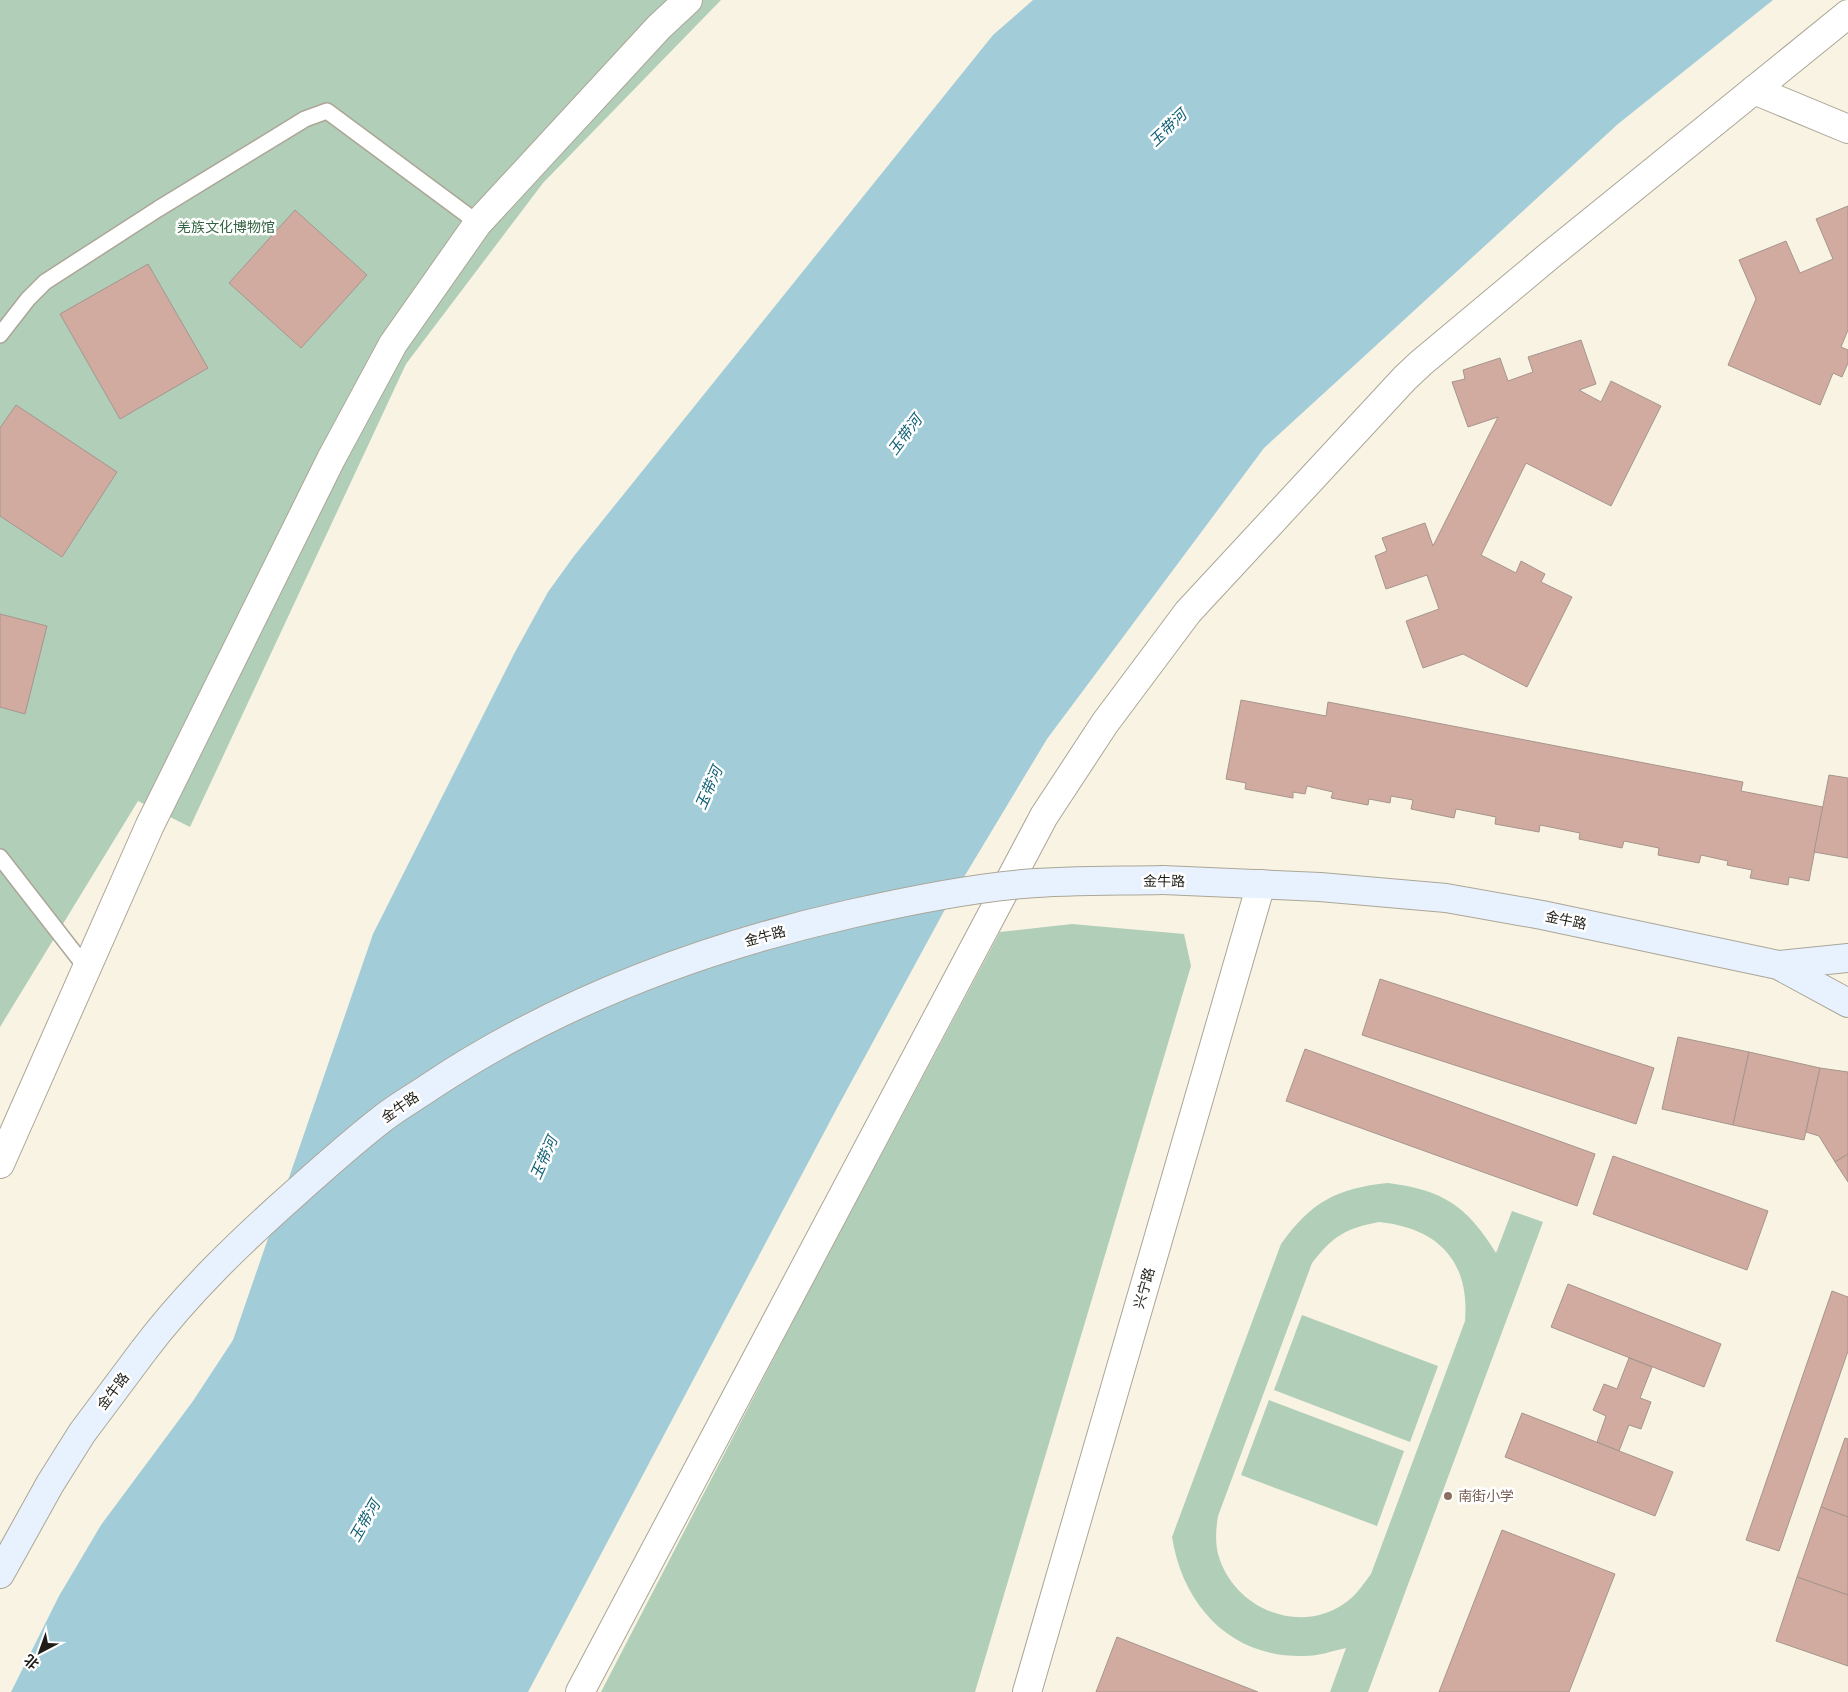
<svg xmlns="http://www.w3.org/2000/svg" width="1848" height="1692" viewBox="0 0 1848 1692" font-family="Overpass,'Noto Sans SC',sans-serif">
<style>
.green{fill:#b1ceb8;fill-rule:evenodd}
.water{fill:#a3ccd9}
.building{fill:#d1ab9f;stroke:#a6958f}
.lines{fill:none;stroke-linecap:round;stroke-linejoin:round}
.service-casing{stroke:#aba697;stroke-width:18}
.minor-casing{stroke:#aba697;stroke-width:30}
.tertiary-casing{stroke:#aba697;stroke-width:30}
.secondary-casing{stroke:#aba697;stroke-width:30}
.service{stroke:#fff;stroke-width:15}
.minor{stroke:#fff;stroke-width:28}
.tertiary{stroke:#fff;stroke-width:28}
.secondary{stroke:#e8f2fe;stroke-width:28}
.secondary-bridge-casing{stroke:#aba697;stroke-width:30;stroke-linecap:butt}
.secondary-bridge{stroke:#e8f2fe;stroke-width:28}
.education-dot{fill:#8d6e63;stroke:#fff;stroke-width:2}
.labels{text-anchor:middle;stroke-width:5;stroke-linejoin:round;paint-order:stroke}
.park-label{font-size:14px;fill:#326341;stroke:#fff}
.street-label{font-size:14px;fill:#1f1e18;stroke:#fff}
.education-label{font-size:14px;fill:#785e54;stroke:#fff;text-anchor:start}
.water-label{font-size:15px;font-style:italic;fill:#0f6074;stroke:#fff}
</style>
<rect width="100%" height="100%" fill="#f8f3e2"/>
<g class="green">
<path d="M0,0H721L543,183L406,364L190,827L138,801L0,1027Z"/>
<path d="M1072,924L1184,934L1191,966L975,1692H601L804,1300L1000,932Z"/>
<path d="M1388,1183C1443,1190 1467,1206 1496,1253L1512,1211L1543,1222L1368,1692H1330L1346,1648C1332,1651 1319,1656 1304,1656C1231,1658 1183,1606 1172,1537L1281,1244C1311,1202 1337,1188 1388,1183ZM1379,1222C1438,1228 1470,1261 1465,1321L1371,1574C1364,1583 1358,1593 1349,1600C1302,1638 1233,1609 1218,1554C1215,1541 1216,1528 1218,1516L1312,1263C1333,1236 1346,1228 1379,1222Z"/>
<path d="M1302,1315L1438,1366L1410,1442L1274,1390Z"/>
<path d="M1269,1400L1404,1451L1377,1526L1241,1475Z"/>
</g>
<path class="water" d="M1033,0H1773L1618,124L1264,448L1047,739L949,902L836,1110L528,1692H11L59,1596L101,1525L193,1401L233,1340L373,934L514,654L548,592L574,556L993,35Z"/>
<g class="building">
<path d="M1848,206V330L1841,347L1848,350V363L1842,377L1833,373L1820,405L1728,365L1756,299L1739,260L1786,241L1800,273L1833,259L1816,219Z"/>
<path d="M295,210L367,275L301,348L229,283Z"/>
<path d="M148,264L208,368L120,419L60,314Z"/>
<path d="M1581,340L1596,384L1579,390L1601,402L1611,381L1661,406L1611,506L1526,463L1481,555L1516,573L1521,561L1545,574L1541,582L1572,597L1527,687L1463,654L1423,668L1406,621L1439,609L1427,575L1386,589L1375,556L1387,551L1382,538L1425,523L1433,546L1498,417L1468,427L1452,382L1465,379L1463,370L1500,358L1508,381L1533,372L1528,357Z"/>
<path d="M16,405L117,472L62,557L0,516V428Z"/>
<path d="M0,614L47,626L25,714L0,707Z"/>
<path d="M1241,700L1326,716L1328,702L1743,782L1741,791L1823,807L1809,881L1789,877L1788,885L1750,878L1752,870L1727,865L1728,861L1701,855L1699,863L1658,855L1659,848L1624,841L1622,848L1579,839L1580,833L1540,825L1539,832L1495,824L1496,817L1456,809L1454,818L1411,809L1413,800L1391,796L1390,803L1369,799L1368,805L1331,798L1333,792L1307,786L1305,794L1293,792V798L1245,789L1246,783L1226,779Z"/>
<path d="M1829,775L1848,778V858L1814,852Z"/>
<path d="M1380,979L1654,1068L1636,1124L1362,1035Z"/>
<path d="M1678,1037L1749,1052L1733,1125L1662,1109Z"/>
<path d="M1305,1049L1595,1154L1577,1206L1286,1101Z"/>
<path d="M1749,1052L1820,1068L1804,1140L1733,1125Z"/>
<path d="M1820,1068L1848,1072V1154L1835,1162L1819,1136L1806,1132Z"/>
<path d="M1848,1154V1182L1835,1162Z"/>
<path d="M1613,1156L1768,1211L1747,1270L1593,1214Z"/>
<path d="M1568,1284L1721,1344L1704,1387L1551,1327Z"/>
<path d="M1832,1291L1848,1297V1351L1779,1551L1746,1540Z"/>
<path d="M1629,1358L1652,1367L1640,1398L1651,1402L1641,1429L1629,1425L1619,1451L1597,1442L1606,1416L1593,1410L1604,1384L1617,1389Z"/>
<path d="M1522,1413L1673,1472L1655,1516L1505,1457Z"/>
<path d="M1845,1438L1848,1439V1517L1821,1507Z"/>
<path d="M1821,1507L1848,1517V1595L1797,1577Z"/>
<path d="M1502,1530L1615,1574L1569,1692H1439Z"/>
<path d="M1797,1577L1848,1595V1666L1776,1641Z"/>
<path d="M1117,1637L1258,1692H1096Z"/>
</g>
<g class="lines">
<g class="service-casing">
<g id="service">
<path d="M0,335L28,299L45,282L158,209L305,119L327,111L478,223"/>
<path d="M0,857L87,969"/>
</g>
</g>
<g class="minor-casing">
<g id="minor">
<path d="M1754,90L1848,129"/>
<path d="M0,1164L150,825L331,459L393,344L478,223L659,27L688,0"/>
<path d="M580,1692L1044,816L1105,723L1188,612L1405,378L1421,363L1549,256L1848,14"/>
</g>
</g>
<g class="tertiary-casing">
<path id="tertiary" d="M1027,1692L1261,884"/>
</g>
<g class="secondary-casing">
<g id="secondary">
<path d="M1163,880L1320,887L1446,898L1542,915L1778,965L1848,1003"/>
<path d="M1778,965L1848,958"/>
<path d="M0,1574L50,1484L82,1433L144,1350"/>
</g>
</g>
<use href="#service" class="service"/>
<use href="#minor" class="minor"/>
<use href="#tertiary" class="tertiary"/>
<use href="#secondary" class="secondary"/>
<g class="secondary-bridge-casing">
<path id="secondary-bridge" d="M144,1350C187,1293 239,1243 293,1195C322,1169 351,1143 382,1119C397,1107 415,1097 431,1086C559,1001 701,948 850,914C907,901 965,889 1023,884C1069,880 1116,881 1163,880"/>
</g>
<use href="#secondary-bridge" class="secondary-bridge"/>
</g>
<circle class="education-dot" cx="1448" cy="1496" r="5"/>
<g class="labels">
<g class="park-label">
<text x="226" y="232">羌族文化博物馆</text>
</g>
<g class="street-label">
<text transform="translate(1164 881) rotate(1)" y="5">金牛路</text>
<text transform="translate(1566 920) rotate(12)" y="5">金牛路</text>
<text transform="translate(765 936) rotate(-15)" y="5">金牛路</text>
<text transform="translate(400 1107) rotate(-35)" y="5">金牛路</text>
<text transform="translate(1144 1288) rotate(-74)" y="5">兴宁路</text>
<text transform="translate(113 1391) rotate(-53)" y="5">金牛路</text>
</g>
<g class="education-label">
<text x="1458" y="1501">南街小学</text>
</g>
<g class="water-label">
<text transform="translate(1168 128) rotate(-44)" y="5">玉带河</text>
<text transform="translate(905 435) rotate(-53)" y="5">玉带河</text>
<text transform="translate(709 788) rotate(-66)" y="5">玉带河</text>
<text transform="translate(544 1158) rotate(-66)" y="5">玉带河</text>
<text transform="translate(365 1521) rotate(-60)" y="5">玉带河</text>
</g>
</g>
<g transform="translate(40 1652) rotate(221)" stroke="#ffffff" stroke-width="4" paint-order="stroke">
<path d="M0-4L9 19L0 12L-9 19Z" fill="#1f1e18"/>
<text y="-8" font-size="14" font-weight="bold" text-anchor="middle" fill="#1f1e18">北</text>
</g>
</svg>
